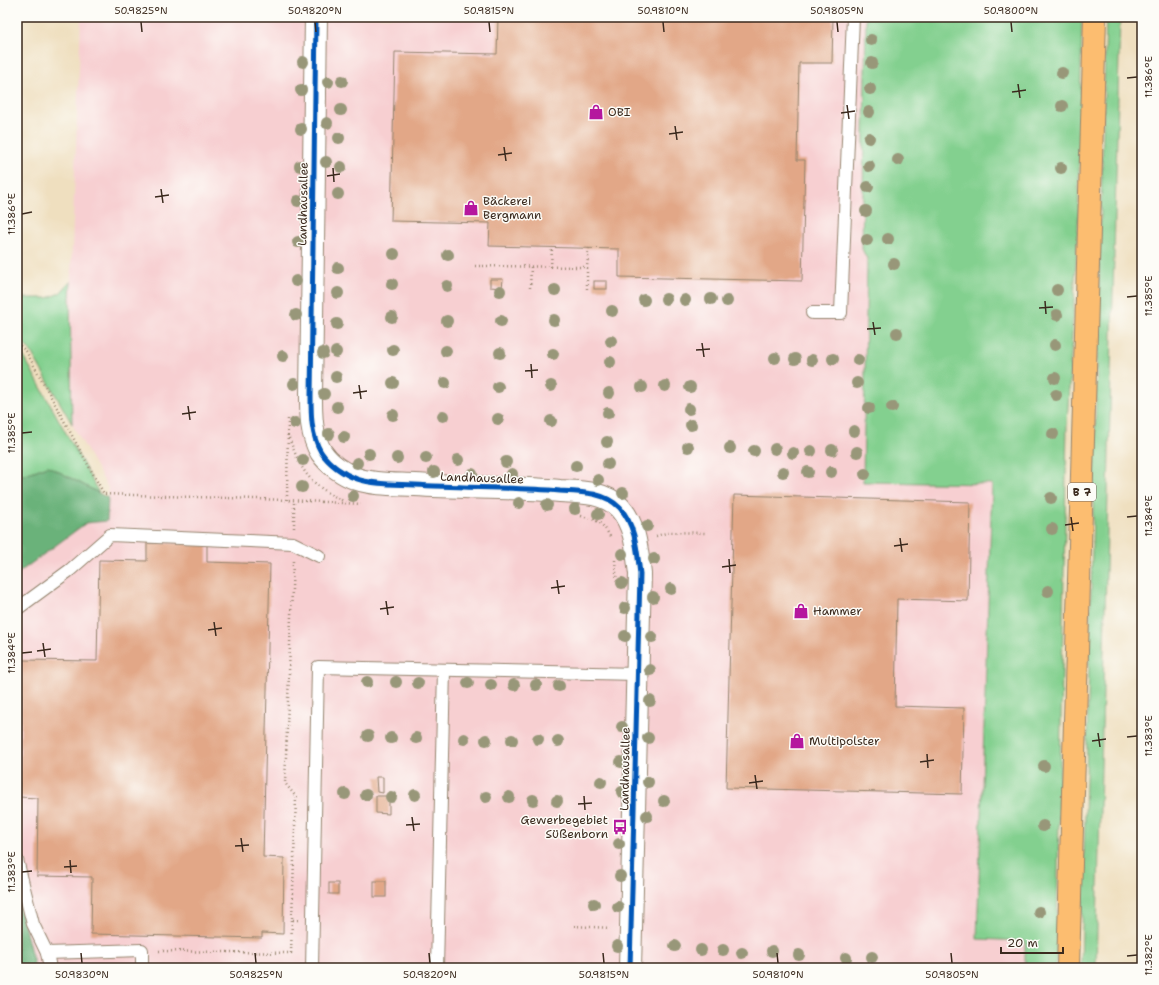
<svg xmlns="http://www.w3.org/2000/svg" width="1159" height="985" viewBox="0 0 1159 985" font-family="'Shantell Sans',sans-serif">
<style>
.built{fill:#f7cfd1}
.green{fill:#83d08f;stroke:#5f7d56}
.forest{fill:#6ab27a;stroke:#526e4c}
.building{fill:#e2a787}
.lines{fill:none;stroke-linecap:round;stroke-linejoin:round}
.service-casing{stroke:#95846e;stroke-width:14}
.tertiary-casing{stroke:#95846e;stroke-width:24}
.primary-casing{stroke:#95846e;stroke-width:24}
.path{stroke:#95846e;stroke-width:2.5;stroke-dasharray:1 3;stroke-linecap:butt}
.service{stroke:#fff;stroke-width:12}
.tertiary{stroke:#fff;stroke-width:22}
.primary{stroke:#fcbd6f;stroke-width:22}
.cycleway-casing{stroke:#fdfcf7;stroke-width:8}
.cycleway{stroke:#0057b8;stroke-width:5}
.tree{fill:#989779}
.ticks{fill:none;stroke:#3b2a1e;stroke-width:1.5}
.labels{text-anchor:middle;stroke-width:3;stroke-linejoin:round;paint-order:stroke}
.shield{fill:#fdfcf7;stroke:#75695f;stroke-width:1}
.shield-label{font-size:11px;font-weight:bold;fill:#3b2a1e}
.poi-label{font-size:12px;fill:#3b2a1e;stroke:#fdfcf7;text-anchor:start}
.street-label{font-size:12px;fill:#3b2a1e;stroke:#fdfcf7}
.neatline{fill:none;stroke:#3b2a1e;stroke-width:1.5}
.ticks-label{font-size:10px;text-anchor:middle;fill:#3b2a1e}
</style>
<rect width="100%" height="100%" fill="#fdfcf7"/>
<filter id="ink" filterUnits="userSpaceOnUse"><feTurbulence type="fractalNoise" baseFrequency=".025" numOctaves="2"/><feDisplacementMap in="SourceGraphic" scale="8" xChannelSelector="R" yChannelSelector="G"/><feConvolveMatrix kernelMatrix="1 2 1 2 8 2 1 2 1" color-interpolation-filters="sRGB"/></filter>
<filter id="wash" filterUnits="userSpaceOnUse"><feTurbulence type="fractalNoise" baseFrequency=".012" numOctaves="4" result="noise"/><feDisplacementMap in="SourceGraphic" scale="16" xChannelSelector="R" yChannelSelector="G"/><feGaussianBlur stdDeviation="0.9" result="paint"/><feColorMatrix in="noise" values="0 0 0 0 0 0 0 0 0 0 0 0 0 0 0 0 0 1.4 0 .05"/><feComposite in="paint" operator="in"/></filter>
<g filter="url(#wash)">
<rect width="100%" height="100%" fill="#efdfbf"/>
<path class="built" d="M81,17H866L862,249L867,259L863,482L992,484L977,938L1026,941L1025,968H35L17,897V574L86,523L107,521L108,488L72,424L70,298Z"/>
<g class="green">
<path d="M866,17H1082L1078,228L1067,424L1056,968H1025V941L977,939L992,484L863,482L867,259L862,249Z"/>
<path d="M1106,17H1120L1096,968H1081Z"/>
<path d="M71,281L70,298L72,424L30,350L17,338V298H48L60,293Z"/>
<path d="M17,348L22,353L99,493L48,466L17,477Z"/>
</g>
<g class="forest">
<path d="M48,466L108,498L107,521L86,523L17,574V477Z"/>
<path d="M17,897L35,968H17Z"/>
</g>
<g id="blocks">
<g class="building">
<path d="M498,17H833L832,63H799L797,160H805L802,281L619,277V249L489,246L490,223L391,221L395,52L497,54Z"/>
<path d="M490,279H503L502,288L490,287Z"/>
<rect x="594" y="281" width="13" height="8"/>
<path d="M734,495L970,502L968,601L897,599L895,706L964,708L962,794L726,788Z"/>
<path d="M147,543L207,544V562L270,564L263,857L284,858L283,934L262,933V938L91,934L92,877L37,876L38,798L19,797L22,660L97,661L99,560L147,561Z"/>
<path d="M376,777H383V793L377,792Z"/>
<path d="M376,796H389V814L376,813Z"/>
<rect x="374" y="881" width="12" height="16"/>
<rect x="329" y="883" width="9" height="11"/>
</g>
</g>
</g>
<g filter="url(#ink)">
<use href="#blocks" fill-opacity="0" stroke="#95846e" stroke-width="1"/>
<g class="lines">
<g class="service-casing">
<g id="service">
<path d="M812,313H841L853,17"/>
<path d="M17,609L70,570L110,535L293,543L319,556"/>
<path d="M17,860L33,924L47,953L50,968"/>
<path d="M47,953L142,950V968"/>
<path d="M312,968L318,667L637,674"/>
<path d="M437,968L444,670"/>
</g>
</g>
<g class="tertiary-casing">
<path id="tertiary" d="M316,17L311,396C311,415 311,435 321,452C329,464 343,474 357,479C375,485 396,484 415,485C463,488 512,487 560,491C581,492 605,492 620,508C636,526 637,551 640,574L630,968"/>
</g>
<g class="primary-casing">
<path id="primary" d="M1068,968L1095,17"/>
</g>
<g class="path">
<path d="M475,266L587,267"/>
<path d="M551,267L552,248"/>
<path d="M530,288L531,267"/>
<path d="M587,289V267L589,248"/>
<path d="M17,343L26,351L104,494L287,500L361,504"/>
<path d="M289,438C303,475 310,484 345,502"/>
<path d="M287,500L288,419"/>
<path d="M581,516C598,520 602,522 611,538"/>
<path d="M294,528V500"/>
<path d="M656,536L670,532L707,533"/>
<path d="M615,560L617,583"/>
<path d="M293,561L285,783L296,797L292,920H298"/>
<path d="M574,926L610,928"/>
<path d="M159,951L291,953L292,920"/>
</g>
<use href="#service" class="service"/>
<use href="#tertiary" class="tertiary"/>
<use href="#primary" class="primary"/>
<g class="cycleway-casing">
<path id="cycleway" d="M316,17L311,396C311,415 311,435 321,452C329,464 343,474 357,479C375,485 396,484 415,485C463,488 512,487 560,491C581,492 605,492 620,508C636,526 637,551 640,574L630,968"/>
</g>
<use href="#cycleway" class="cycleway"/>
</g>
<g class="tree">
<circle cx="871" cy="40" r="6"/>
<circle cx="303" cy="62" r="6"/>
<circle cx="872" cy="63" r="6"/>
<circle cx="1062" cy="73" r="6"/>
<circle cx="342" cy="81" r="6"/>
<circle cx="328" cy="82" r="6"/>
<circle cx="870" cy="89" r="6"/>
<circle cx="301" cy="90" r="6"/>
<circle cx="1062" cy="106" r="6"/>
<circle cx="341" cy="110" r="6"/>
<circle cx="869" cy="112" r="6"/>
<circle cx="327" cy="123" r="6"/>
<circle cx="301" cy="129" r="6"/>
<circle cx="339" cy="138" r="6"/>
<circle cx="869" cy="138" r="6"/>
<circle cx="898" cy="160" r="6"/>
<circle cx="326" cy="162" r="6"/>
<circle cx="300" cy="166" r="6"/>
<circle cx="869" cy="166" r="6"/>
<circle cx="341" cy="167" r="6"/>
<circle cx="1061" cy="168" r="6"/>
<circle cx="868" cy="187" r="6"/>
<circle cx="338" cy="194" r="6"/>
<circle cx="298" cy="201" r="6"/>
<circle cx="866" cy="211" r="6"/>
<circle cx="888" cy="239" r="6"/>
<circle cx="867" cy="240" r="6"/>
<circle cx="298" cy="242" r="6"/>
<circle cx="394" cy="254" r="6"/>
<circle cx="448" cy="255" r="6"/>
<circle cx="894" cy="264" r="6"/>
<circle cx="338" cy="268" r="6"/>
<circle cx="296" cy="281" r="6"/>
<circle cx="392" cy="284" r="6"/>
<circle cx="447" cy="286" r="6"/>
<circle cx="555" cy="290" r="6"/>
<circle cx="1057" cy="290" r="6"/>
<circle cx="500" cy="291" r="6"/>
<circle cx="338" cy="293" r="6"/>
<circle cx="666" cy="299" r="6"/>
<circle cx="711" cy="299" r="6"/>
<circle cx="644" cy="300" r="6"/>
<circle cx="685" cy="300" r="6"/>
<circle cx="727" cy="301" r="6"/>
<circle cx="612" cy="311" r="6"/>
<circle cx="296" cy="315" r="6"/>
<circle cx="1057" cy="315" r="6"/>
<circle cx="392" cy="317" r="6"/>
<circle cx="554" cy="320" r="6"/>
<circle cx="447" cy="321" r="6"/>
<circle cx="501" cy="321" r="6"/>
<circle cx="337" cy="324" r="6"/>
<circle cx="897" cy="333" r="6"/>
<circle cx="611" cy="341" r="6"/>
<circle cx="1055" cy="345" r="6"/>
<circle cx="393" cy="350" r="6"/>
<circle cx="446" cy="351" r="6"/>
<circle cx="336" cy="352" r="6"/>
<circle cx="323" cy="353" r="6"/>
<circle cx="500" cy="353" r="6"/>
<circle cx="553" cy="354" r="6"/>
<circle cx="283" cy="356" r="6"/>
<circle cx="775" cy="358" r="6"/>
<circle cx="795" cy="359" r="6"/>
<circle cx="833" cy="359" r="6"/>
<circle cx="812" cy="360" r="6"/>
<circle cx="858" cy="360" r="6"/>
<circle cx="610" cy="362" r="6"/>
<circle cx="336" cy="377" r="6"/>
<circle cx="1055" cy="378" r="6"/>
<circle cx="393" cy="383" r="6"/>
<circle cx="445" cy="383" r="6"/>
<circle cx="857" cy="383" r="6"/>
<circle cx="294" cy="384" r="6"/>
<circle cx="551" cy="386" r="6"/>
<circle cx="665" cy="386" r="6"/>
<circle cx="498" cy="387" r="6"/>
<circle cx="642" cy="387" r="6"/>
<circle cx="690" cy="387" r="6"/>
<circle cx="609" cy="393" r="6"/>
<circle cx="324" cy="394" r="6"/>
<circle cx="1056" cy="395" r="6"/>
<circle cx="337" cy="407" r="6"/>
<circle cx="892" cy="407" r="6"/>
<circle cx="869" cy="408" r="6"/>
<circle cx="689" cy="409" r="6"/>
<circle cx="608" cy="413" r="6"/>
<circle cx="393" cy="415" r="6"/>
<circle cx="443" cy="416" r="6"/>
<circle cx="498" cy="419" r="6"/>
<circle cx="551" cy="421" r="6"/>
<circle cx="295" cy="423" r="6"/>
<circle cx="691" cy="425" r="6"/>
<circle cx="854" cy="431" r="6"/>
<circle cx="329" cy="434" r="6"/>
<circle cx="1053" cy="434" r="6"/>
<circle cx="344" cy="437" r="6"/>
<circle cx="607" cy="442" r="6"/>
<circle cx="688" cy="447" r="6"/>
<circle cx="730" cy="448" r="6"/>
<circle cx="775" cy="449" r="6"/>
<circle cx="832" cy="450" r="6"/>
<circle cx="754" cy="451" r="6"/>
<circle cx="811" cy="451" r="6"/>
<circle cx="857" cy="452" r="6"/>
<circle cx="793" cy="453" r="6"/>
<circle cx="369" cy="454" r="6"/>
<circle cx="397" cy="458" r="6"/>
<circle cx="426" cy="458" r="6"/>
<circle cx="303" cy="460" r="6"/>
<circle cx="458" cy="460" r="6"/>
<circle cx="506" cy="462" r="6"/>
<circle cx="357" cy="463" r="6"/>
<circle cx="608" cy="464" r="6"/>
<circle cx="576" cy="466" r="6"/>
<circle cx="434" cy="472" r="6"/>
<circle cx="783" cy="472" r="6"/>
<circle cx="808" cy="472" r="6"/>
<circle cx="831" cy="472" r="6"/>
<circle cx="472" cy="474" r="6"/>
<circle cx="512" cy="474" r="6"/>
<circle cx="865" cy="474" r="6"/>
<circle cx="598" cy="480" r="6"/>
<circle cx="302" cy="487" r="6"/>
<circle cx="623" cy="493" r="6"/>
<circle cx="353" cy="496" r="6"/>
<circle cx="1051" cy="498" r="6"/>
<circle cx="519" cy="503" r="6"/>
<circle cx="547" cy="505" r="6"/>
<circle cx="575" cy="509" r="6"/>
<circle cx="598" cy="514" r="6"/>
<circle cx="647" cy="526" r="6"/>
<circle cx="1052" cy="529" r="6"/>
<circle cx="622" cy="554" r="6"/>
<circle cx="654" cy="559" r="6"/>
<circle cx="622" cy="583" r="6"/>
<circle cx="671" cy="589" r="6"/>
<circle cx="1048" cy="591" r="6"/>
<circle cx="653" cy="597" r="6"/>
<circle cx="625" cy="608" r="6"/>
<circle cx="625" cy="636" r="6"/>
<circle cx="652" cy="637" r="6"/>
<circle cx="650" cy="670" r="6"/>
<circle cx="367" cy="682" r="6"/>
<circle cx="396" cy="682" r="6"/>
<circle cx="418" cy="683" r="6"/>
<circle cx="468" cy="683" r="6"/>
<circle cx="491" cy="685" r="6"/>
<circle cx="514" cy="685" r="6"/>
<circle cx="536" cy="685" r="6"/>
<circle cx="559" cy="686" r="6"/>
<circle cx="650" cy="701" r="6"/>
<circle cx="622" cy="727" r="6"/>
<circle cx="368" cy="736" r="6"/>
<circle cx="391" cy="738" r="6"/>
<circle cx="416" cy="738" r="6"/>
<circle cx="648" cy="738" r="6"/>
<circle cx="464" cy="739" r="6"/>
<circle cx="538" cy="739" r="6"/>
<circle cx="486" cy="740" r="6"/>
<circle cx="512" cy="740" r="6"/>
<circle cx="558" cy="741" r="6"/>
<circle cx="621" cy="762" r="6"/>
<circle cx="1044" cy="766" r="6"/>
<circle cx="601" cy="782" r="6"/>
<circle cx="648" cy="782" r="6"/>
<circle cx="622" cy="792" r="6"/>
<circle cx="345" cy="794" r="6"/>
<circle cx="366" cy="795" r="6"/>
<circle cx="415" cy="795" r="6"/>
<circle cx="391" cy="797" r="6"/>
<circle cx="486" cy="797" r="6"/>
<circle cx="509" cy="797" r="6"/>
<circle cx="533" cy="800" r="6"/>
<circle cx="557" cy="801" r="6"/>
<circle cx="664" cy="801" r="6"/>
<circle cx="647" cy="816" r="6"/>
<circle cx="1043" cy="826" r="6"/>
<circle cx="619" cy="844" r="6"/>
<circle cx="620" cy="876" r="6"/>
<circle cx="594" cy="904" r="6"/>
<circle cx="618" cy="907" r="6"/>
<circle cx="1039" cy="912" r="6"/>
<circle cx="617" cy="946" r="6"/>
<circle cx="675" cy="946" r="6"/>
<circle cx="701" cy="950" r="6"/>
<circle cx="723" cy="950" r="6"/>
<circle cx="772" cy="951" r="6"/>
<circle cx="742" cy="953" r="6"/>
<circle cx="799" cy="955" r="6"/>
<circle cx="872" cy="957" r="6"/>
<circle cx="846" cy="958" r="6"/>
</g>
</g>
<path class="ticks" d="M141,22L142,32M315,22L316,32M489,22L490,32M663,22L664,32M837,22L838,32M1011,22L1012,32M1127,78L1137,77M1018,84L1020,98M1012,92L1026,90M847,105L849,119M841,113L855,111M675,126L677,140M669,134L683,132M504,147L506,161M498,155L512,153M333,168L334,182M327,176L340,174M161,189L163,203M155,197L169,195M22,214L32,212M1127,297L1137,296M1045,301L1046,314M1039,308L1053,307M873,322L875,335M867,329L881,328M702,343L704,357M696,350L710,349M531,364L532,378M525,371L538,370M359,385L361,399M353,393L367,391M188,406L190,420M182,414L196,412M22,433L32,432M1071,517L1073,531M1127,517L1137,516M1065,525L1079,523M900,538L902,552M894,546L908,544M729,559L730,573M722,567L736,565M557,580L559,594M551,588L565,586M386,601L388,615M380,609L394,607M214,622L216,636M208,630L222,628M43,643L45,657M37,651L51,649M22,653L32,652M1098,733L1100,747M1127,737L1137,736M1092,741L1106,739M927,754L928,768M920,762L934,760M755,775L757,789M749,783L763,781M584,796L585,810M578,804L592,803M412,817L414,831M406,825L420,824M241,838L243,852M235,846L249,845M70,860L71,873M64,867L77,866M22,872L32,871M81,953L82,963M255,953L256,963M429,953L430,963M603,953L604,963M777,953L778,963M951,953L952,963M1127,956L1137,955"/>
<defs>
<g id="shop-bare" transform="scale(1.2)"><path d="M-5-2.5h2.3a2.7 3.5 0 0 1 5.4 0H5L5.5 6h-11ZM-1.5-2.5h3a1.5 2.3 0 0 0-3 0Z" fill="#b5179e" stroke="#fdfcf7" stroke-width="2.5" paint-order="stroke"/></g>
<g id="bus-bare" transform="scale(1.2)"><path d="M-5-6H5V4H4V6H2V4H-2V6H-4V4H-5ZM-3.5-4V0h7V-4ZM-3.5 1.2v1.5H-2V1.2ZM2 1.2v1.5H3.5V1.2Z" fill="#b5179e" stroke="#fdfcf7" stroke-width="2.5" paint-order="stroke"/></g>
</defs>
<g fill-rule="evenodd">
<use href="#shop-bare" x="596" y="112"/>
<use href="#shop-bare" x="471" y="208"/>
<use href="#shop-bare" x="801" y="611"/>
<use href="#shop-bare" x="797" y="741"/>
<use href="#bus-bare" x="620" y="827"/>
</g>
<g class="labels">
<rect class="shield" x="1068" y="483" width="28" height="18" rx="3"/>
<g class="shield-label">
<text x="1082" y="496">B 7</text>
</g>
<g class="poi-label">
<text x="608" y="116">OBI</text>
<text x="483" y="205">Bäckerei<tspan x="483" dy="14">Bergmann</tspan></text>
<text x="813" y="615">Hammer</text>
<text x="809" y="745">Multipolster</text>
<text x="608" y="824" text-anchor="end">Gewerbegebiet<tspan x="608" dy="14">Süßenborn</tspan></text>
</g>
<g class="street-label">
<text transform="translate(303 204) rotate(-89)" y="4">Landhausallee</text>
<text transform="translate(482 478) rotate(2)" y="4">Landhausallee</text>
<text transform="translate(625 769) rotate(-89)" y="4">Landhausallee</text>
</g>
</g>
<rect width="1159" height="985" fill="none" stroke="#fdfcf7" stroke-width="44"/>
<path d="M1001 947v6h62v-6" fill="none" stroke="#3b2a1e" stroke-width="2"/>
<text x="1007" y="947" font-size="12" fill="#3b2a1e" stroke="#fdfcf7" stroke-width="3" paint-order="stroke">20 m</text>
<rect x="22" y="22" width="1115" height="941" class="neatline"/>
<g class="ticks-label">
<text x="141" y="14">50.9825°N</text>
<text x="315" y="14">50.9820°N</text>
<text x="489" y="14">50.9815°N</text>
<text x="663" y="14">50.9810°N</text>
<text x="837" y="14">50.9805°N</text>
<text x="1011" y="14">50.9800°N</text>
<text transform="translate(1148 77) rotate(-90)" y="4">11.386°E</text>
<text transform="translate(11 214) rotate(-90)" y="4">11.386°E</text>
<text transform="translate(1148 296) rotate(-90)" y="4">11.385°E</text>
<text transform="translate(11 433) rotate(-90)" y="4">11.385°E</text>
<text transform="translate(1148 516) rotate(-90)" y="4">11.384°E</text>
<text transform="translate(11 653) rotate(-90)" y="4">11.384°E</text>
<text transform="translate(1148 736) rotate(-90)" y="4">11.383°E</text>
<text transform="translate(11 872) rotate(-90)" y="4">11.383°E</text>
<text transform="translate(1148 955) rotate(-90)" y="4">11.382°E</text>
<text x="82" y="978">50.9830°N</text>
<text x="256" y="978">50.9825°N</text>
<text x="430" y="978">50.9820°N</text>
<text x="604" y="978">50.9815°N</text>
<text x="778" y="978">50.9810°N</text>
<text x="952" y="978">50.9805°N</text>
</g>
</svg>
